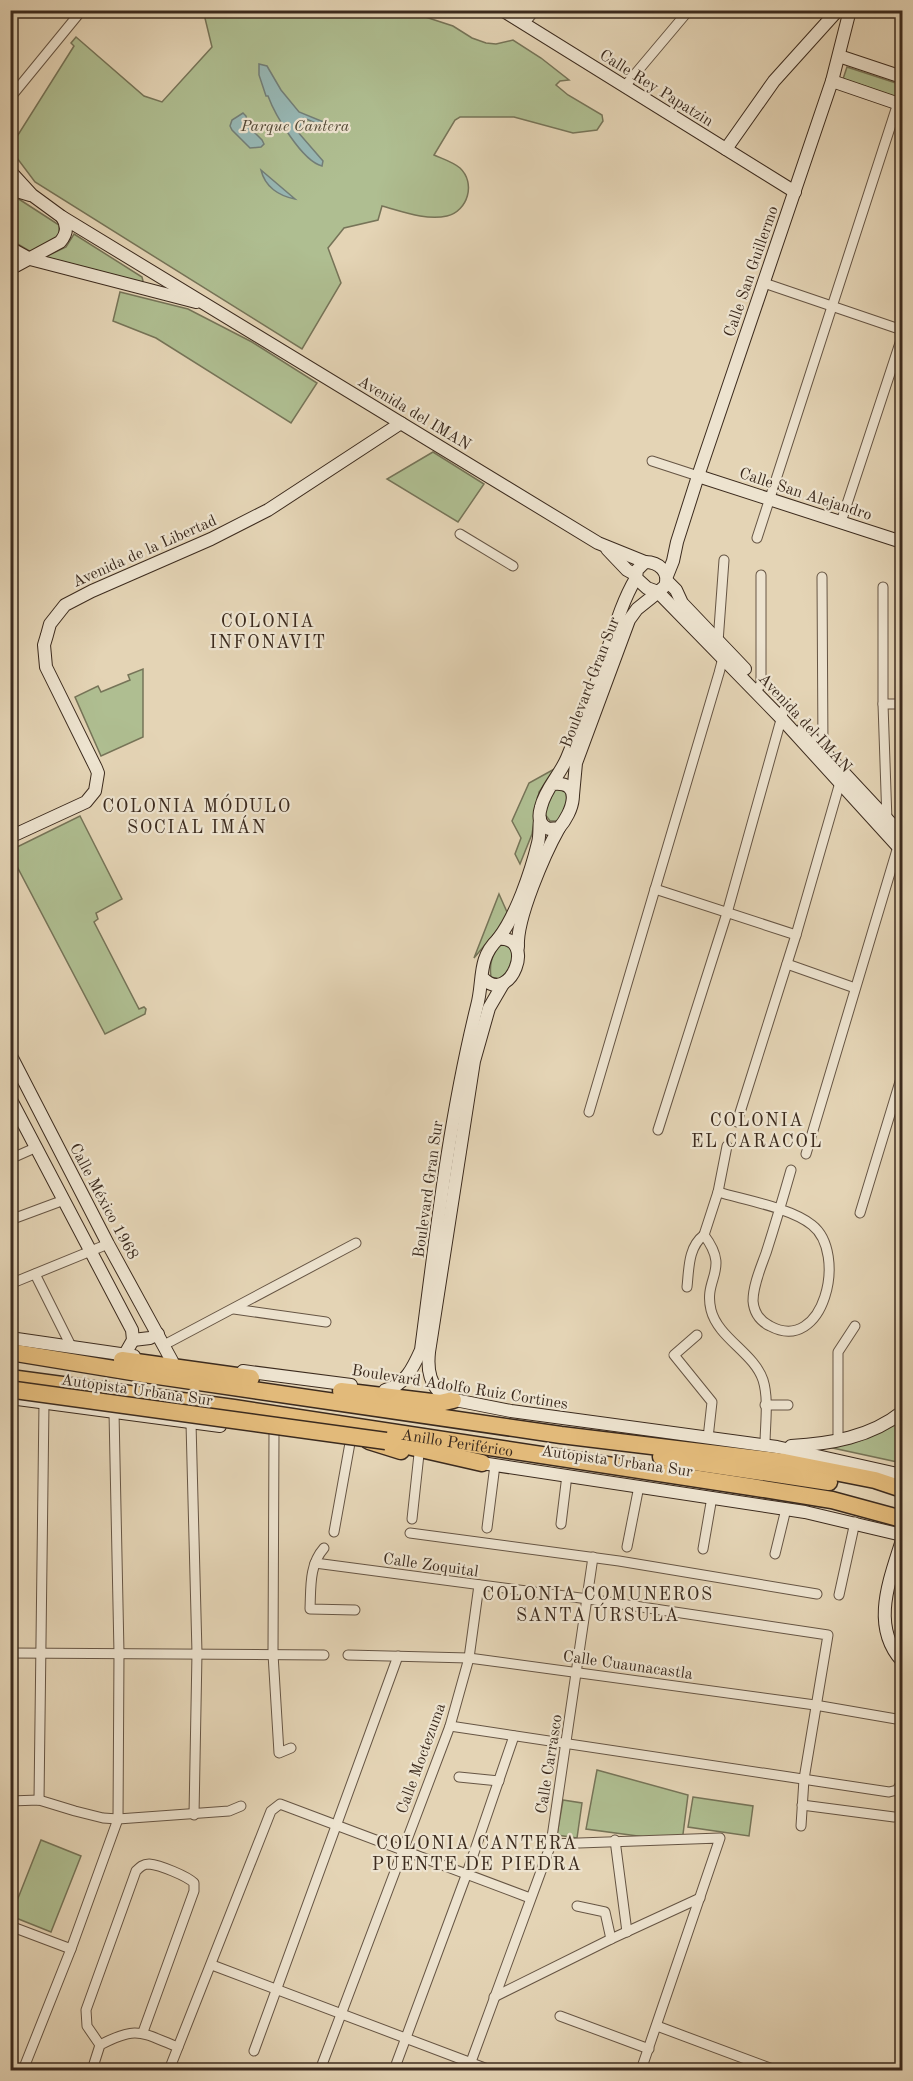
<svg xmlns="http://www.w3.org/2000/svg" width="913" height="2081" viewBox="0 0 913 2081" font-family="'Old Standard TT',serif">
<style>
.green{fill:#afbe91;stroke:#767458;stroke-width:1.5}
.water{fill:#97b7b4;stroke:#737f78;stroke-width:1.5}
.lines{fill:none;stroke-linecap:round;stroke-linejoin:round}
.street-casing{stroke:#654;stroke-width:11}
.secondary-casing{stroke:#3c2b1e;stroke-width:14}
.highway-casing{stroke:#3c2b1e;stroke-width:19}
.street{stroke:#ede3cf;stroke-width:9}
.secondary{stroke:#ede3cf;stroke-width:12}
.highway{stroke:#e2ba7a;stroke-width:16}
.highway-bridge-casing{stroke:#3c2b1e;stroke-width:19;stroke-linecap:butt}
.highway-bridge{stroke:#e2ba7a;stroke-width:16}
.labels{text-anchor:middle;stroke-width:4.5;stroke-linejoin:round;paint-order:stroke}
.street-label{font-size:16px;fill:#3c2b1e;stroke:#ede3cf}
.park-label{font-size:16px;font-style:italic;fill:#534835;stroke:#ede3cf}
.neighbourhood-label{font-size:18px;letter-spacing:1.5px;fill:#3c2b1e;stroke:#ede3cf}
</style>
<rect width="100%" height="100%" fill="#e4d4b5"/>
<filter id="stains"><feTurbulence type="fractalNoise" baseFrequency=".00333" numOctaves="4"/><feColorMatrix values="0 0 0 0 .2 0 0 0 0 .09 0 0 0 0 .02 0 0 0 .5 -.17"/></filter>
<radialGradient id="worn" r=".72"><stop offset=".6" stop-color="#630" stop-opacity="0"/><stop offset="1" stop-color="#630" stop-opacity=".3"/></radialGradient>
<g class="green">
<path d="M203,10L407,11L453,26L472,38L486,43L496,44L513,40L541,58L569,80L560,81L556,85L568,95L602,115L603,121L597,130L573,133L514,117H460L455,120L434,155C443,159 453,162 460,168C476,183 468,211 447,216C426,221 401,211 382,206L378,220L344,228L328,248L341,283L302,349L35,182L11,150V146L74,46L71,43L76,37L144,96L162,102L212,47Z"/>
<path d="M847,67L902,85V99L843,79Z"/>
<path d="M11,194L59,225V236L31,252L11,240Z"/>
<path d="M74,234L142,277L143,281L141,282L45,257L66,247Z"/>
<path d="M120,292L188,309L252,342L317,383L291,423L156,338L113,321Z"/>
<path d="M433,452L484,484L458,522L387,479Z"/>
<path d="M143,669V737L101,756L75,697L98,686L101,692L130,680L128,675Z"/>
<path d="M558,767L539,792L532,834L520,864L515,854L521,838L512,821L529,783Z"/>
<path d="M555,789H564C570,800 565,810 560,821H550L544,813Z"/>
<path d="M80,816L122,899L96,913L98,919L94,922L139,1009L144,1007L146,1009L145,1014L105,1034L11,855V850Z"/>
<path d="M499,894L507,912L504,922L474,958Z"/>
<path d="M500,944H508C518,956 511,971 499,979L491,977C489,964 492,955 500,944Z"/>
<path d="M902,1417V1463L828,1447Z"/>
<path d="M597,1770L688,1795L682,1842L586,1829Z"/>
<path d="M693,1797L753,1806L749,1836L688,1827Z"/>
<path d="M563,1800L582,1803L577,1838L557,1835Z"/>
<path d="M41,1840L81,1856L51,1932L11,1916Z"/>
</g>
<g class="water">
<path d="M259,64L267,66L281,90L299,112L326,123L325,127L306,119L297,131L323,161L322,166C302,161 275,115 268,96H266L259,75Z"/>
<path d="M243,113L246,116L248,126L262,140L264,144L261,147L250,148L232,130L230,126L232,120Z"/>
<path d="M261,170L295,199C279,196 265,187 261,170Z"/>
</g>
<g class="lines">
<g class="street-casing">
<g id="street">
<path d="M524,24L535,10"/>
<path d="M625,86L689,10"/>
<path d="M10,98L82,10"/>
<path d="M764,283L902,330"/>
<path d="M652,461L698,476"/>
<path d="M841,522L902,337"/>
<path d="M460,534L513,566"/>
<path d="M757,538L898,103"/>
<path d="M883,587V704L887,821"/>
<path d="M755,690L761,685V575"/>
<path d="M883,704H902"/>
<path d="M821,752L823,750L822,577"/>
<path d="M655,889L796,935"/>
<path d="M787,964L855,988"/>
<path d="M589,1112L719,673L723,658L718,642L724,560"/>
<path d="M737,1122L796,935L841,779"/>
<path d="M658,1130L727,913L784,709"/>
<path d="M806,1154L899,843"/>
<path d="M10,1159L37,1147"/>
<path d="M718,1192C745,1200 791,1208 812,1225C848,1253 824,1355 770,1326C760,1321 754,1313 753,1301C753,1285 761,1267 766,1253C775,1225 783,1198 791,1170"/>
<path d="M860,1213L902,1075"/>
<path d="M10,1220L64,1200"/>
<path d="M704,1235C731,1271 703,1277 711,1310C718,1338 754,1353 763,1380C769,1399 765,1425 765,1445"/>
<path d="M704,1235L718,1192L727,1146"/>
<path d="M35,1274L71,1346"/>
<path d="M10,1284L108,1244"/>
<path d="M687,1287C689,1269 688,1247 704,1235"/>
<path d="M234,1309L326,1322"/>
<path d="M697,1335L674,1355L712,1402L708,1438"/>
<path d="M164,1345L356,1243"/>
<path d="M765,1405H788"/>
<path d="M191,1423L197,1653L194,1815"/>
<path d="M274,1432L273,1654L279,1753L291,1748"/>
<path d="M838,1440V1352L855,1326"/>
<path d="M412,1519L419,1454"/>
<path d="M561,1524L567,1475"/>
<path d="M487,1528L495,1465"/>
<path d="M334,1532L350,1443"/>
<path d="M410,1533L619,1561L817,1594"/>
<path d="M627,1547L639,1486"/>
<path d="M324,1548C309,1565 311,1587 310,1609L355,1610"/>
<path d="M703,1549L712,1497"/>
<path d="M775,1554L786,1509"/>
<path d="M315,1563L588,1599L828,1635L804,1779L801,1826"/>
<path d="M839,1595L855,1522"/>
<path d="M10,1653L324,1655"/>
<path d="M348,1655L469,1658L815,1705L902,1720"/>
<path d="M450,1726L889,1792L897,1790L902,1782"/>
<path d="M459,1777L499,1781"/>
<path d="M39,1800L44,1403"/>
<path d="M10,1801L39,1800L75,1811L103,1818L118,1819L229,1811L241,1806"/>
<path d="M802,1805L894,1817"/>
<path d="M615,1840L627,1932"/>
<path d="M551,1844L720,1838L641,2070"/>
<path d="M577,1906L605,1912L611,1939"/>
<path d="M10,1926L71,1949"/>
<path d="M212,1965L490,2070"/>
<path d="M494,1997L611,1939L700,1898"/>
<path d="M560,2016L649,2049"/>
<path d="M657,2026L775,2070"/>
<path d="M100,2045L87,2026L86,2010L136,1871C140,1867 143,1864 149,1864C160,1865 187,1876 194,1883V1891L143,2032"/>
<path d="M254,2051L398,1656"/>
<path d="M23,2070L71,1949L118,1819L119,1653L114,1412"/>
<path d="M92,2070L100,2045C138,2025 141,2033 178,2047"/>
<path d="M169,2070L271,1811L280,1804L530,1898"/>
<path d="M320,2070L450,1726L469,1658L479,1585"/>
<path d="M394,2070L467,1873L514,1736"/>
<path d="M468,2070L551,1844L593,1557"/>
</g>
</g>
<g class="secondary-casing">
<g id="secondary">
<path d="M502,10L795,192"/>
<path d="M839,56L902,77"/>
<path d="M832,81L902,105"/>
<path d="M726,149L774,81L838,10"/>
<path d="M10,171L32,195L62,217L598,543L645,562"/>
<path d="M10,189L30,195"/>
<path d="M10,248L30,259L196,302"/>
<path d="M10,269L60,242C67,234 68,226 62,217"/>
<path d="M698,476L902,542"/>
<path d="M607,549L627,570L636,575"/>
<path d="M645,562C659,562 670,572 665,586L658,592L647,588L636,578L637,570Z"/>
<path d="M667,576L673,561L677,542L698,476L832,81L850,10"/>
<path d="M667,581L676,590L682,603L745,669"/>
<path d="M658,592L781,718L902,851"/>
<path d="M803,729L902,835"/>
<path d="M552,784C585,780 572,813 559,828L549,829C539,825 538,817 541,807C545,789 560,775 567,758C580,727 592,695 603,664C613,635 620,605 636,578"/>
<path d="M573,795L576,763L629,620L637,609L657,593"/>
<path d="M10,837L86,802L95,791L98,773L96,768L46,667L44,645L47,635L50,624L65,605L92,591L211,539L268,510L401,423"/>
<path d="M498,939C516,916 531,872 538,843C540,836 539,827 540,819"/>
<path d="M518,947C516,919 545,853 559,828"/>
<path d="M10,1054L108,1244L172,1361"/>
<path d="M10,1098L132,1330L133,1340L125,1354"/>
<path d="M10,1338L134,1356"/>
<path d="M133,1340L150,1338L158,1334"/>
<path d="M243,1371L351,1385"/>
<path d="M385,1390C405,1385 413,1368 421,1350C436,1235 449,1119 477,1006C484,980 477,959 498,939C538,935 510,1007 483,978"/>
<path d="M10,1398L220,1426"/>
<path d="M445,1398L511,1411L777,1447L902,1475"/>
<path d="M445,1398C430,1385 427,1371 429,1352L474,1061L489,1008L503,984"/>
<path d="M791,1446C830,1444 871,1437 902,1412"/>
<path d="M475,1462L805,1512L902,1535"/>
<path d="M902,1540C890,1579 870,1626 902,1661"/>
<path d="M902,1605V1624"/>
</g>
</g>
<g class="highway-casing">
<g id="highway">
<path d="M10,1352L144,1374L561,1435L784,1462L875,1480L902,1489"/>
<path d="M122,1360L251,1378"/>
<path id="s1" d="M10,1378L234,1408L751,1487L832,1500L902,1519"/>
<path d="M341,1391L440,1403L453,1400"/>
<path d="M369,1441L401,1451"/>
<path d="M390,1442L482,1463"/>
<path d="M661,1457L829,1482"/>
</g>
</g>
<use href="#street" class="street"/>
<use href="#secondary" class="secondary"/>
<use href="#highway" class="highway"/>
<g class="highway-bridge-casing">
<path id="highway-bridge" d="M15,1390L386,1441"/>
</g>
<use href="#highway-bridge" class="highway-bridge"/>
</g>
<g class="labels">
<g class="street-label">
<text transform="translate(657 87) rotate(32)" y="6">Calle Rey Papatzin</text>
<text transform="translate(750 271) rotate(-71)" y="6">Calle San Guillermo</text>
<text transform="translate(415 412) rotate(31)" y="6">Avenida del IMAN</text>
<text transform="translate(806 493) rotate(18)" y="6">Calle San Alejandro</text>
<text transform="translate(144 550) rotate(-24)" y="6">Avenida de la Libertad</text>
<text transform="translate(589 682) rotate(-69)" y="6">Boulevard Gran Sur</text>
<text transform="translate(806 722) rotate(47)" y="6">Avenida del IMAN</text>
<text transform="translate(427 1189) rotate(-82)" y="6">Boulevard Gran Sur</text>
<text transform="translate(105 1201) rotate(62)" y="6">Calle México 1968</text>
<text transform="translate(460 1386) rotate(9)" y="6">Boulevard Adolfo Ruiz Cortines</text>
<text transform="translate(137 1389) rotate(8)" y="6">Autopista Urbana Sur</text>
<text dy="6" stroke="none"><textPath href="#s1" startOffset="452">Anillo Periférico</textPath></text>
<text transform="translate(617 1460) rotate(8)" y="6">Autopista Urbana Sur</text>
<text transform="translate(431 1564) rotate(8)" y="6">Calle Zoquital</text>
<text transform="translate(628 1664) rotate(8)" y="6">Calle Cuaunacastla</text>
<text transform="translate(420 1758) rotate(-70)" y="6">Calle Moctezuma</text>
<text transform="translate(548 1764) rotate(-81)" y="6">Calle Carrasco</text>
</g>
<g class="park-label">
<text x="295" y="131">Parque Cantera</text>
</g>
<g class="neighbourhood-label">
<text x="268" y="627">COLONIA<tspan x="268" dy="21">INFONAVIT</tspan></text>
<text x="197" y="812">COLONIA MÓDULO<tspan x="197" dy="21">SOCIAL IMÁN</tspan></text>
<text x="757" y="1126">COLONIA<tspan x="757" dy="21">EL CARACOL</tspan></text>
<text x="598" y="1600">COLONIA COMUNEROS<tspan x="598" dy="21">SANTA ÚRSULA</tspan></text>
<text x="477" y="1849">COLONIA CANTERA<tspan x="477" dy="21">PUENTE DE PIEDRA</tspan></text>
</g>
</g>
<rect width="913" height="2081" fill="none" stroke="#e4d4b5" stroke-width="36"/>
<rect x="12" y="12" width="889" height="2057" fill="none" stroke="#3c2b1e" stroke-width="3"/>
<rect x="18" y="18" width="877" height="2045" fill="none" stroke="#3c2b1e" stroke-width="1.5"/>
<rect width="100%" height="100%" filter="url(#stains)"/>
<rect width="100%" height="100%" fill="url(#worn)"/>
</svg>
